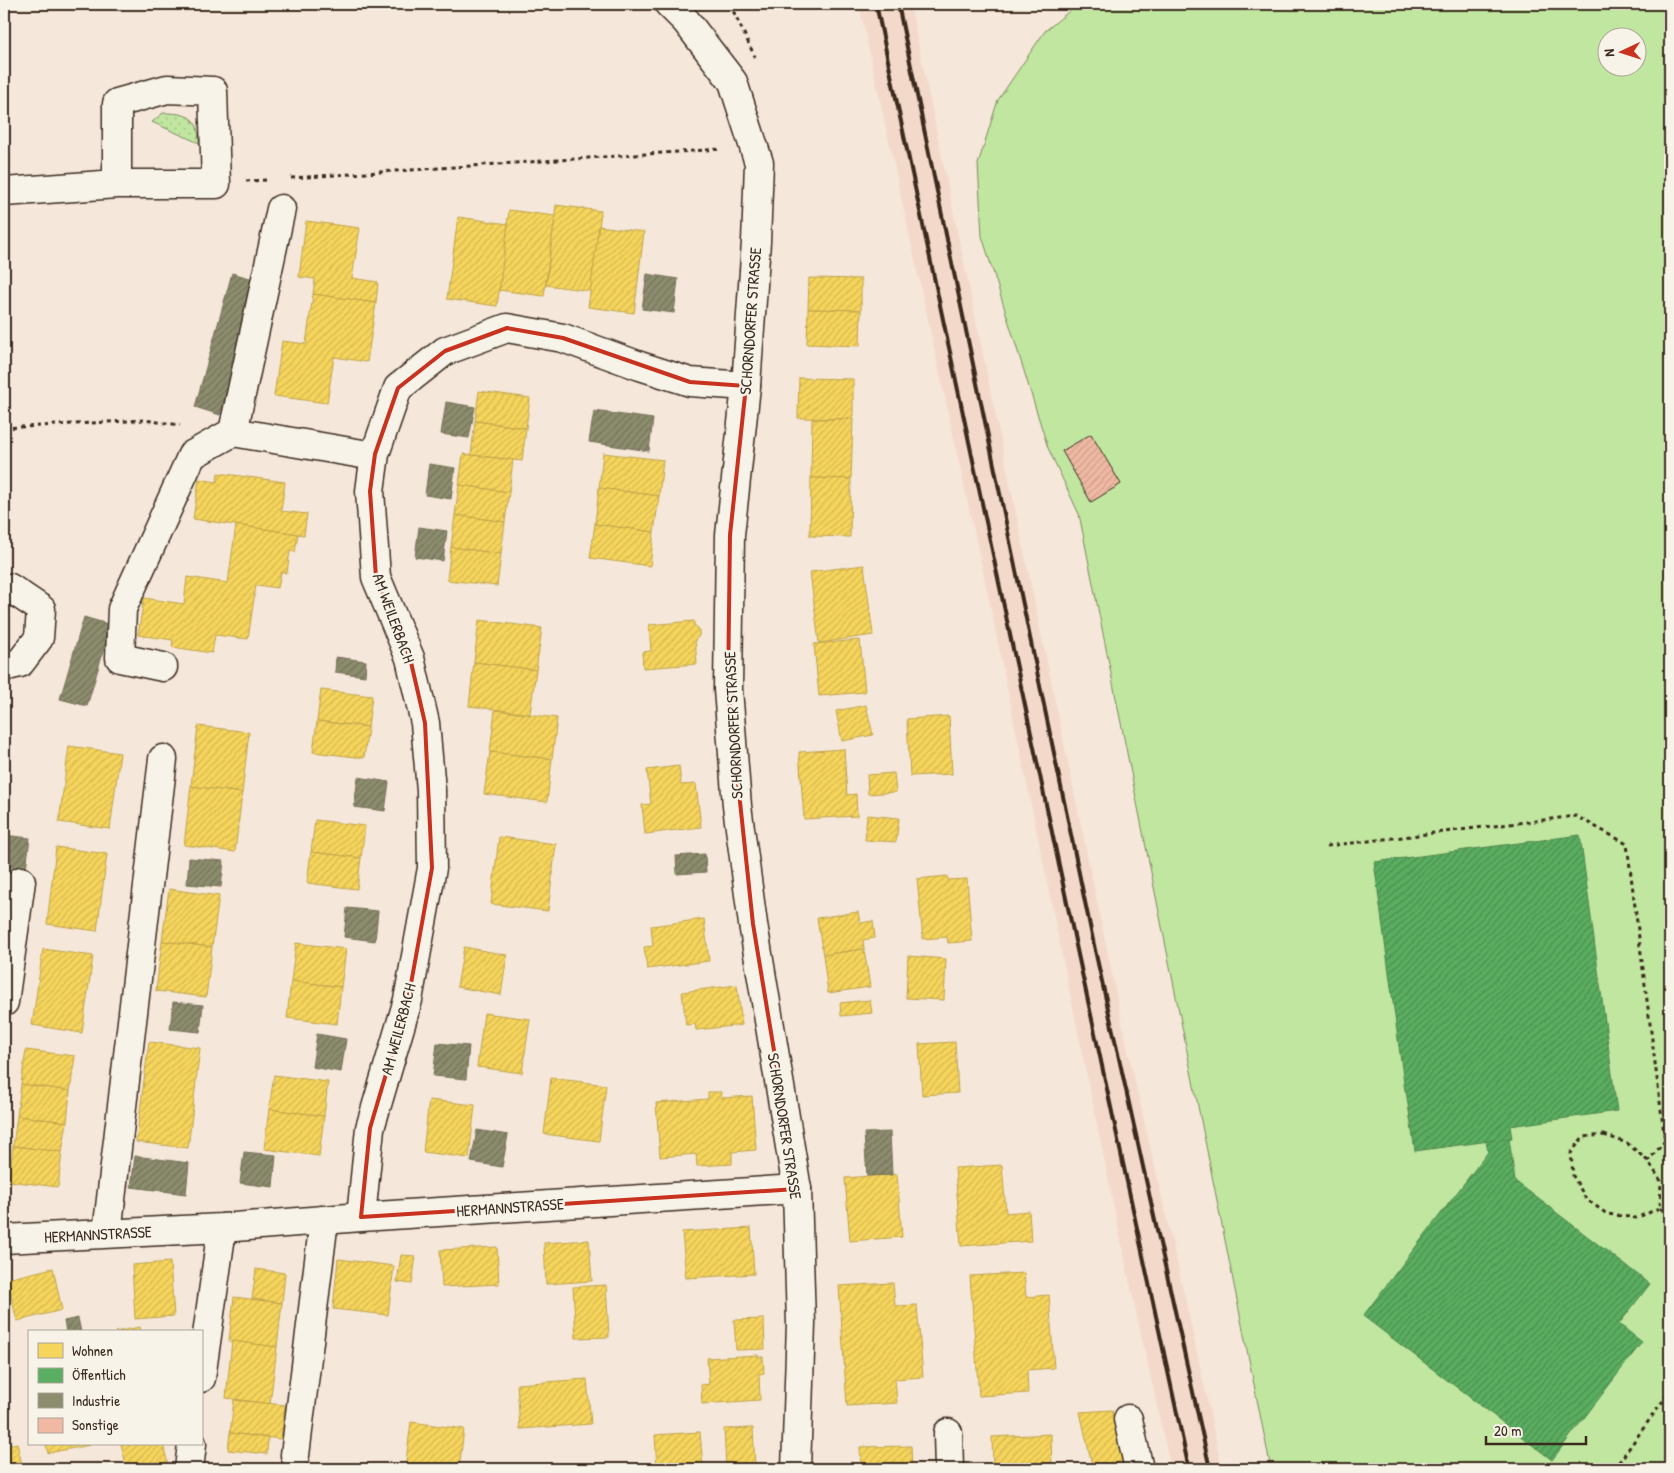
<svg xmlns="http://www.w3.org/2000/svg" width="1674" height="1473" viewBox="0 0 1674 1473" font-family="'Patrick Hand',sans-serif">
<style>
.built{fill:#f3d9ca}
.grass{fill:url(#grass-dots);stroke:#7e885f}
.pitch{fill:#c0e6a0;stroke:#7e885f;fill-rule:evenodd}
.homes{fill:url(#homes-hatch);stroke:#bea249}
.public{fill:url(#public-hatch);stroke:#51864d}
.industry{fill:url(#industry-hatch);stroke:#746f56}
.building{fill:url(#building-hatch);stroke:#3b2a1e}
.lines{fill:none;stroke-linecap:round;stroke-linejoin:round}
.minor-casing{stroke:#3b2a1e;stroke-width:31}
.path{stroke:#3b2a1e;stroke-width:3;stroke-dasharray:4 4;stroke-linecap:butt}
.minor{stroke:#f7f3e8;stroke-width:28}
.rail{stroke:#3b2a1e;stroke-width:4}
.marked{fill:none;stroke:#c8321e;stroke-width:4;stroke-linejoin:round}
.labels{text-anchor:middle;stroke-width:5;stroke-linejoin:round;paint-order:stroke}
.street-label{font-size:16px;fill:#3b2a1e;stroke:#f7f3e8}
</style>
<defs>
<pattern id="grass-dots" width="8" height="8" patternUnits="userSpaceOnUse" patternTransform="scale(1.25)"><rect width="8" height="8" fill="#c0e6a0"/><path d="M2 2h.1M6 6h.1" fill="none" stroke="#a6c589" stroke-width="1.8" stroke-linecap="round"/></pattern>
<pattern id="homes-hatch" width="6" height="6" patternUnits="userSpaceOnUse" patternTransform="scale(1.25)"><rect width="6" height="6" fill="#f6d55c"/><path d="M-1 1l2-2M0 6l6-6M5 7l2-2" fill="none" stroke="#d4b750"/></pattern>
<pattern id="public-hatch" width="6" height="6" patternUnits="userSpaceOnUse" patternTransform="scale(1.25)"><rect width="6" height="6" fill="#5aae61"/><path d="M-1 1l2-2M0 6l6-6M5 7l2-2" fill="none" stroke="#4c8e4f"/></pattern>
<pattern id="industry-hatch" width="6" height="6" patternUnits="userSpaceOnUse" patternTransform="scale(1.25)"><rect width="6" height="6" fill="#8c8c6e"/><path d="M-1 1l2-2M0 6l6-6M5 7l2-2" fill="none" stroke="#74735a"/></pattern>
<pattern id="building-hatch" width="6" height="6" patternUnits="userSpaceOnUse" patternTransform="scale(1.25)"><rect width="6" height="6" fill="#efb9a3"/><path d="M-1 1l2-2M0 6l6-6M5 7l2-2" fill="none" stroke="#ce9f8c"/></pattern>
</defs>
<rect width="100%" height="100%" fill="#f5e7da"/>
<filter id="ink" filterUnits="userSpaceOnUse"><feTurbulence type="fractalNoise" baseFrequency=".02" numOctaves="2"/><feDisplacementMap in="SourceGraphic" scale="10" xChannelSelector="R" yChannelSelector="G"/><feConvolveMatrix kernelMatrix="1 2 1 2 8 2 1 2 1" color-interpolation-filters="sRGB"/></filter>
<g filter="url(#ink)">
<path class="built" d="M859,4H910L1128,1051L1188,1311L1222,1469H1171L1128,1275L987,590Z"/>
<path class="grass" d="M163,113C188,113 199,117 199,143L152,122Z"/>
<path class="pitch" d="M1078,4H1670V1469H1271L1079,514L1048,448L982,236L978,164L998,100L1045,31ZM1606,38H1636V68H1606Z"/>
<g class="homes">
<path d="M556,205L601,211L591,291L546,285Z"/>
<path d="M509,210L555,216L544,296L499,290Z"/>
<path d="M458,217L508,224L497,306L447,299Z"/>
<path d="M306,221L360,228L352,278L378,282L376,303L313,294L315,279L299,277Z"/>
<path d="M599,226L644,232L634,313L588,307Z"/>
<path d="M809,278L861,279V310L808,309Z"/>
<path d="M313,294L376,303L367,362L334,357L327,403L274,396L282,341L306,344Z"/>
<path d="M808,309L861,310L860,346L807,344Z"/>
<path d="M799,378L853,379V419L798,418Z"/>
<path d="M479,391L530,398L526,428L475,421Z"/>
<path d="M812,419H853L851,479L811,478Z"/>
<path d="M475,421L526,428L522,461L471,455Z"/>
<path d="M603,453L663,460L659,496L599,488Z"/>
<path d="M463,454L513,460L509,492L459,485Z"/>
<path d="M218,473L285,482L281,511L307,514L304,535L193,519L199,479L217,482Z"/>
<path d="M811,478L851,479L850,537L810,536Z"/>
<path d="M459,485L509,492L505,522L455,515Z"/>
<path d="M599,488L659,496L654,532L595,524Z"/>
<path d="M455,515L505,522L501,554L451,547Z"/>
<path d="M595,524L654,532L650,566L590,558Z"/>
<path d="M236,525L298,534L295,552L290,551L287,573L281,572L278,588L256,585L248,639L215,635L212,653L172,647L173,640L138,635L144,598L184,604L187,577L228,583Z"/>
<path d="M451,547L501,554L497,586L447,580Z"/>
<path d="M864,565L873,635L819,643L810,572Z"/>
<path d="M479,620L542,628L536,670L474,662Z"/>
<path d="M694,621V625L699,629V636L695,640L697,664L643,668L642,652L651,651L649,625Z"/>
<path d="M860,640L865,692L819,696L814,644Z"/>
<path d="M474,662L536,670L530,714L469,706Z"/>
<path d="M321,690L372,696L368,727L317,721Z"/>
<path d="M866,705L873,735L842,741L836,711Z"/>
<path d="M495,710L557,718L552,759L490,752Z"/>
<path d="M949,716L952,774L910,776L907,719Z"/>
<path d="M317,721L368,727L364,758L313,752Z"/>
<path d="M198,726L249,732L242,793L191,786Z"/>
<path d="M69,746L120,753L110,829L59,822Z"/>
<path d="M844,749L847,795L856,794L857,816L804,819L799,752Z"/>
<path d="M490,752L552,759L547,802L484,794Z"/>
<path d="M679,766L681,785L696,784L701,827L645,834L642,805L651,804L647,770Z"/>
<path d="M894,773L896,792L868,794L867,775Z"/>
<path d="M191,786L242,793L235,852L184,845Z"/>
<path d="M867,815L899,818L896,842L865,840Z"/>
<path d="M315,820L365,826L361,858L311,852Z"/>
<path d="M499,837L556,844L548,911L491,904Z"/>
<path d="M56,847L107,854L97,931L47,924Z"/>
<path d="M311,852L361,858L357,889L307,883Z"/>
<path d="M947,876L948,880L967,879L972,941L948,943L947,937L923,939L917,879Z"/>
<path d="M169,889L219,896L212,947L162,941Z"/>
<path d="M858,912L860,923L873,921L875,938L863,940L864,949L823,955L817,918Z"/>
<path d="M704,919L709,961L647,969L644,947L653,946L651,926Z"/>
<path d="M162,941L212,947L206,997L156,991Z"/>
<path d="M296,943L346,949L341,987L291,981Z"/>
<path d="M464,947L507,955L501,995L457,987Z"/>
<path d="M43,949L93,956L82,1033L32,1025Z"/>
<path d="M864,949L870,987L828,993L823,955Z"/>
<path d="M908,956L946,959L944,1000L906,998Z"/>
<path d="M291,981L341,987L337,1024L287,1018Z"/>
<path d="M737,985L742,1025L696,1030L695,1024L686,1025L682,992Z"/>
<path d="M870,1000L872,1013L841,1016L840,1003Z"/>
<path d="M484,1013L530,1019L522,1073L477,1067Z"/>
<path d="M149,1042L200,1048L188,1148L136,1142Z"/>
<path d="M955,1042L958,1093L922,1095L919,1044Z"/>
<path d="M26,1050L75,1056L70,1091L21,1084Z"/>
<path d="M274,1075L328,1082L324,1116L269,1109Z"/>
<path d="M551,1078L606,1085L599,1141L544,1134Z"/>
<path d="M21,1084L70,1091L67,1122L17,1116Z"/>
<path d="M708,1092H721V1098L752,1096L756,1150L732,1152V1164L697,1166L696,1154L660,1157L656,1103L708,1099Z"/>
<path d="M429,1100L475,1105L469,1158L423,1152Z"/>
<path d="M269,1109L324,1116L319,1156L264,1149Z"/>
<path d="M17,1116L67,1122L62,1152L13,1146Z"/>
<path d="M13,1146L62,1152L58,1187L9,1181Z"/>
<path d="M1002,1165L1006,1213L1029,1211L1031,1241L961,1246L955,1168Z"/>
<path d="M897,1174L902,1237L850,1241L845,1178Z"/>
<path d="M751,1228L754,1274L686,1278L682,1232Z"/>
<path d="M589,1240L592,1281L546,1284L544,1243Z"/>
<path d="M497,1247L499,1284L442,1287L440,1250Z"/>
<path d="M401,1255L416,1256L412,1284L397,1282Z"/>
<path d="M338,1259L394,1266L388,1315L333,1309Z"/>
<path d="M170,1262L174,1316L135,1319L132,1265Z"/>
<path d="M53,1268L62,1310L17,1321L7,1279Z"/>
<path d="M256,1269L285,1273L282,1303L252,1299Z"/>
<path d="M1024,1273L1026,1297L1049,1295L1054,1368L1027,1370L1028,1393L979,1396L970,1276Z"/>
<path d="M893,1283L895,1306L917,1305L923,1377L895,1379L897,1403L847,1406L839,1286Z"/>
<path d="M606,1285L609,1337L576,1338L573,1287Z"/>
<path d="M234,1297L282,1303L277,1347L229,1341Z"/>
<path d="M764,1319L765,1349L736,1350L734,1320Z"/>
<path d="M140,1327L141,1332H115Z"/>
<path d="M232,1341L277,1347L270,1404L226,1398Z"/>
<path d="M758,1355V1357H763L764,1373L759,1374L760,1400L702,1404L701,1385L709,1384L707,1358Z"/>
<path d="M587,1379L591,1424L520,1429L517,1384Z"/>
<path d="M234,1400L285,1405L281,1439L230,1433Z"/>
<path d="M1112,1410L1125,1469H1093L1080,1412Z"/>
<path d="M411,1422L464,1429L459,1469H405Z"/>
<path d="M753,1428L755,1467L726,1468L724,1429Z"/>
<path d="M700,1432L703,1468H709V1469H657L655,1435Z"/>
<path d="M230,1433L268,1438L267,1454L228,1450Z"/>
<path d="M1051,1434L1052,1469H993L992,1437Z"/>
<path d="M17,1443L23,1469H4V1446Z"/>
<path d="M46,1444H90V1445L48,1453Z"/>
<path d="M121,1444H163L169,1469H127Z"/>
<path d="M911,1446L912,1469H861L860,1447Z"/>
<path d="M218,1462L264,1469H217Z"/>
</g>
<g class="public">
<path d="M1580,835L1617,1111L1510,1126L1512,1138L1415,1151L1406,1091H1405L1374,862Z"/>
<path d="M1509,1138L1515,1181L1650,1284L1619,1324L1642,1342L1552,1460L1363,1316L1488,1152L1486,1141Z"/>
</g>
<g class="industry">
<path d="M232,273L257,280L220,415L195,407Z"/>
<path d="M647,274L678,279L674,313L642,309Z"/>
<path d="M446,402L475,407L469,438L441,434Z"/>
<path d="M594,411L653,419L649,451L589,442Z"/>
<path d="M429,464L455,468L451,499L425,495Z"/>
<path d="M419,527L447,531L443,561L415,557Z"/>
<path d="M84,617L111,625L87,706L60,699Z"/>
<path d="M336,657L366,661L365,676L335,672Z"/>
<path d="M358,777L389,782L385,811L354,807Z"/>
<path d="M4,835L30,838L26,869L4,866Z"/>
<path d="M705,854L706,872L677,874L676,856Z"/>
<path d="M189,858L224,861L221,887L187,884Z"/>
<path d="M347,908L378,911L375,941L344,937Z"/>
<path d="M173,1002L203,1005L200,1032L170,1029Z"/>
<path d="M317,1034L346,1039L341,1072L312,1067Z"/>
<path d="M437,1043L469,1046L466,1079L433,1076Z"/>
<path d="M477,1130L508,1135L502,1167L471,1162Z"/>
<path d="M890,1132L892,1175L867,1176L864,1133Z"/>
<path d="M244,1152L276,1155L273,1187L240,1183Z"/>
<path d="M135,1156L189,1163L186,1194L131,1187Z"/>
<path d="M78,1318L81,1332H66L64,1321Z"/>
</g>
<path class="building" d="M1091,434L1121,484L1091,502L1062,451Z"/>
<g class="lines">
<g class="minor-casing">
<g id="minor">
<path d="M669,4L686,21L733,82L759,163L756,242L746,386L730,535L728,689L737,806L753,924L797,1189L801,1324L796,1469"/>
<path d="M4,192L117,184H216L213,91L167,89L117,103V184"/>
<path d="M233,432L281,209"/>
<path d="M4,591L10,588L41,609L39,638L20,663L4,667"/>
<path d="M163,667L120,658L122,609L192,455L233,432L374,456"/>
<path d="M4,1002L21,881"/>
<path d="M361,1217L370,1128L408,1000L432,868L431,790L425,723L410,658L376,577L370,491L375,454L398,388L445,351L507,328L563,338L640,366L690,382L746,386"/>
<path d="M107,1233L163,759"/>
<path d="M4,1239L222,1228L361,1217L797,1189"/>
<path d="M201,1378L222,1228"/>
<path d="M1128,1419L1139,1469"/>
<path d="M948,1433L949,1469"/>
<path d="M295,1455L324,1220"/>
<path d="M189,1469L192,1444"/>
</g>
</g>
<g class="path">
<path d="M730,4L755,57"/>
<path d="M291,178L722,149"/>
<path d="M246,181L268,180"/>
<path d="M4,428L144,420L180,425"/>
<path d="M1327,846L1576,816L1627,844L1665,1141L1648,1161"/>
<path d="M1604,1135L1627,1143L1648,1161L1661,1181L1660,1208L1636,1218L1607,1214L1586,1199L1573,1176L1571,1153L1583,1137Z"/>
<path d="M1660,1208L1670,1216"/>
<path d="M1614,1469L1670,1391"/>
</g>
<use href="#minor" class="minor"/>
<g class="rail">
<path d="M876,4L1077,950L1189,1469"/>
<path d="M898,4L1095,950L1210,1469"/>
</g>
</g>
</g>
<path class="marked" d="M507,328L563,338L690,382L746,386L730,535L728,689L753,924L797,1189L361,1217L370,1128L408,1000L432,868L425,723L410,658L376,577L370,491L375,454L398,388L445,351Z"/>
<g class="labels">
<g class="street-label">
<text transform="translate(750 321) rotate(-86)" y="6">SCHORNDORFER STRASSE</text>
<text transform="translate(394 618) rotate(70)" y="6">AM WEILERBACH</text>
<text transform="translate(733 725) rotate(-93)" y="6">SCHORNDORFER STRASSE</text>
<text transform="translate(398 1029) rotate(-75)" y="6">AM WEILERBACH</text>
<text transform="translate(785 1126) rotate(81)" y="6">SCHORNDORFER STRASSE</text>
<text transform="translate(510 1207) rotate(-4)" y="6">HERMANNSTRASSE</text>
<text transform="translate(98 1234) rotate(-3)" y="6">HERMANNSTRASSE</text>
</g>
</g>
<rect width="1674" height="1473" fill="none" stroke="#f7f3e8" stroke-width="20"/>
<rect x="10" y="10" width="1654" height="1453" fill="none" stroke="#3b2a1e" stroke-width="2" filter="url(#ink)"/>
<rect x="28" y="1330" width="175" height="115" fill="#f7f3e8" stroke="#aca397"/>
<rect x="38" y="1343" width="25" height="15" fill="#f6d55c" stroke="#aca397"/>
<text x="72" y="1356" font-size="15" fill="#3b2a1e">Wohnen</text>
<rect x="38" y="1368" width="25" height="15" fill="#5aae61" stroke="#aca397"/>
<text x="72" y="1380" font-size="15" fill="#3b2a1e">Öffentlich</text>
<rect x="38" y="1393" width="25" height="15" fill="#8c8c6e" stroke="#aca397"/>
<text x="72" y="1406" font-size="15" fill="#3b2a1e">Industrie</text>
<rect x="38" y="1418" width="25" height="15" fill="#efb9a3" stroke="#aca397"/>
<text x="72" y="1430" font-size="15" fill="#3b2a1e">Sonstige</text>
<g transform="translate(1622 52) rotate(266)"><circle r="24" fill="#f7f3e8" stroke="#aca397"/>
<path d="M0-4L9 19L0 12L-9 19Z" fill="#c8321e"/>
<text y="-8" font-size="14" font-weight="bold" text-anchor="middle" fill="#3b2a1e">N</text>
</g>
<path d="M1486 1436v8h100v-8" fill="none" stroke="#3b2a1e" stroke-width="2.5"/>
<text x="1494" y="1436" font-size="15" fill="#3b2a1e" stroke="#f7f3e8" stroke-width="4" paint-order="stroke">20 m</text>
</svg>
